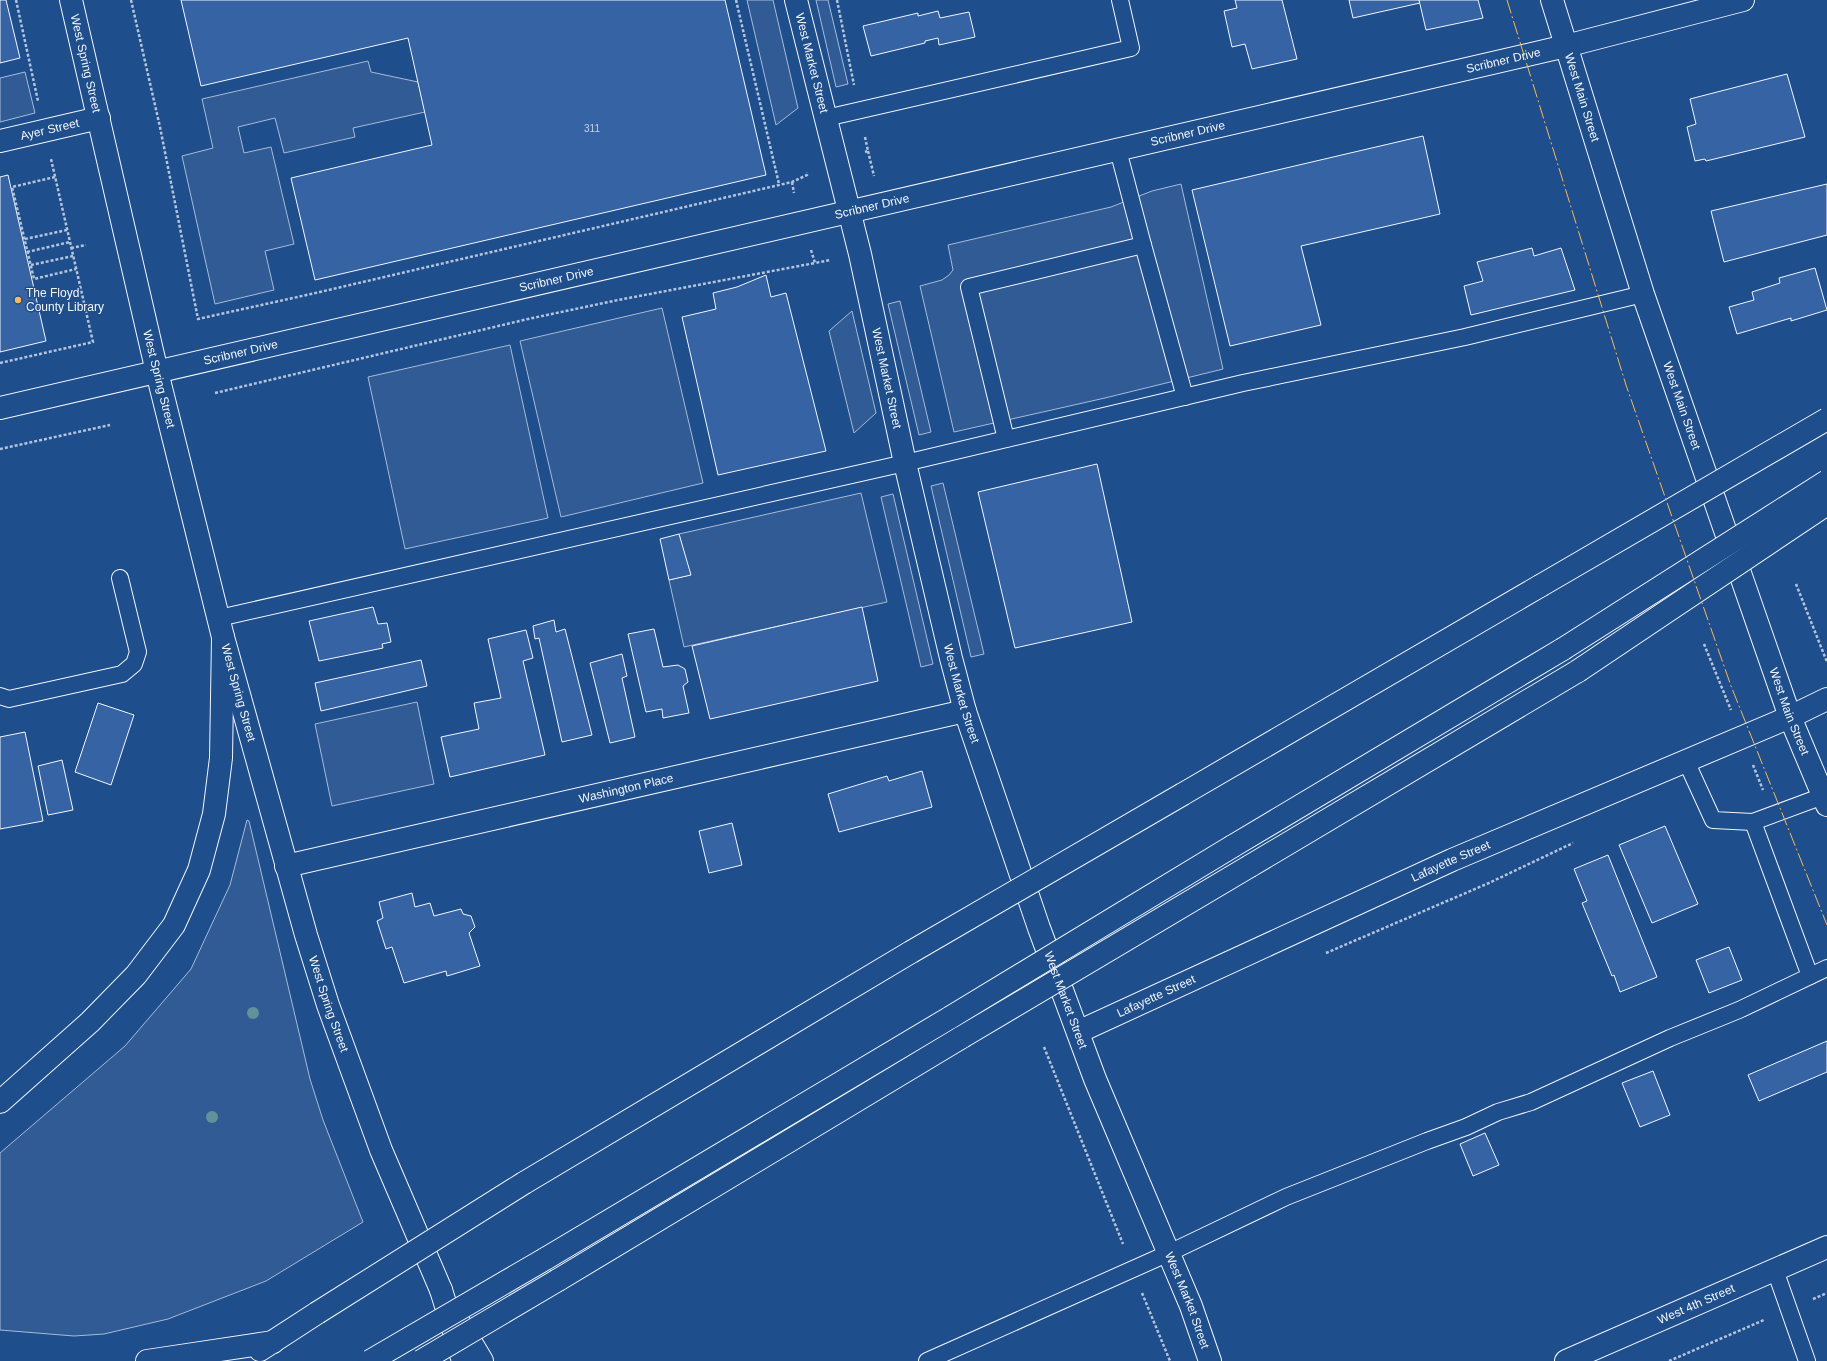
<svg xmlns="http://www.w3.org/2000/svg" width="1827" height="1361" viewBox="0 0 1827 1361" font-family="Helvetica,sans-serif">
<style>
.built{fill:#305b95;stroke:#a8bbd7}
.building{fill:#3563a3;stroke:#f2f6ff}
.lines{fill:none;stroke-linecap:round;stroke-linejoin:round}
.lane-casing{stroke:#f2f6ff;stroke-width:18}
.street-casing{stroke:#f2f6ff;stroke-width:24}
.secondary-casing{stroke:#f2f6ff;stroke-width:24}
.primary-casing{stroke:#f2f6ff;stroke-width:24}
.highway-casing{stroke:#f2f6ff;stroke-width:24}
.path{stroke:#b3c4dc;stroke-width:2.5;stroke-dasharray:3 2;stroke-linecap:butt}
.lane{stroke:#1f4e8c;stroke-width:16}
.street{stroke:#1f4e8c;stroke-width:22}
.secondary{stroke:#1f4e8c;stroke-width:22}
.primary{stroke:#1f4e8c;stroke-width:22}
.highway{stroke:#1f4e8c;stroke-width:22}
.highway-bridge-casing{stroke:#f2f6ff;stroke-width:24;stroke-linecap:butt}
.highway-bridge{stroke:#1f4e8c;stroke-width:22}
.power{stroke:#ffb74d;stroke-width:1;stroke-dasharray:14 3 2 3;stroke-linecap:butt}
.tree{fill:#61919a}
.poi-dot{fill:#ffb74d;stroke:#1f4e8c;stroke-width:1.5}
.labels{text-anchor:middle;stroke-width:3;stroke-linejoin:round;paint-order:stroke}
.number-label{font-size:10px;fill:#c3d1e8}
.street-label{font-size:12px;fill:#f2f6ff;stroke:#1f4e8c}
.poi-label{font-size:12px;fill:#f2f6ff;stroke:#1f4e8c;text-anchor:start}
</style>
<rect width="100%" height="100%" fill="#1f4e8c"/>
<g class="built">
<path d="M747,0H773L798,108L776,125Z"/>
<path d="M816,0H828L848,84L836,87Z"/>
<path d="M368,61L371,72L418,82L425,112L353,128L355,137L284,153L275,118L238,127L244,153L271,147L294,244L265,251L274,290L215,304L182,156L213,148L202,99Z"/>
<path d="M25,72L35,113L0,122V78Z"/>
<path d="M1181,184L1223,369L1105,398L954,432L920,286L942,280L949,275L953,270L948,245L1111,207L1152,191Z"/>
<path d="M900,301L931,432L919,435L888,304Z"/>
<path d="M662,308L703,483L561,517L520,341Z"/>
<path d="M852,311L876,413L854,433L829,331Z"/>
<path d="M510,345L548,518L405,549L368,377Z"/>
<path d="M943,483L984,654L971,657L931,486Z"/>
<path d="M861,493L887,602L684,647L669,580L690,575L679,534Z"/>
<path d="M893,494L933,664L921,667L881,497Z"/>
<path d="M417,702L434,784L332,806L315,724Z"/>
<path d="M247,820L249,821L310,1079L323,1120L363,1222L266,1281L168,1319L104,1334L74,1336L0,1330V1153L125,1046L191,969L230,885Z"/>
</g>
<g class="building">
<path d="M0,0H6L20,58L0,63Z"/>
<path d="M181,0H725L766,175L315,280L291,178L432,145L408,38L201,86Z"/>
<path d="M1235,0H1282L1297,59L1252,69L1245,44L1232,47L1224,11L1237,8Z"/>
<path d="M1349,0H1419L1420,3L1353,18Z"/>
<path d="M1419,0H1478L1483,18L1426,30Z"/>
<path d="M938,11L940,18L969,12L975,37L939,45L938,38L925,41V43L871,56L863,26L918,13V16Z"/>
<path d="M1787,74L1805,137L1706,161L1705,159L1695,161L1687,127L1696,124L1690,99Z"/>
<path d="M1423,136L1440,214L1301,246L1321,325L1230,346L1192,190Z"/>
<path d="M8,175L46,341L0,352V177Z"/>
<path d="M1827,184V235L1724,262L1711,211Z"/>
<path d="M1532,248L1534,256L1561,248L1575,290L1471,315L1464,286L1483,281L1477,262Z"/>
<path d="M1815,268L1827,310L1791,321V318L1737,334L1729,307L1754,300L1752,292L1780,283L1779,278Z"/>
<path d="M766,275L771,297L786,293L826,451L718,475L682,317L716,309L713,293L737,287Z"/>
<path d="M1097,464L1132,622L1015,648L978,492Z"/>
<path d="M679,534L691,575L669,580L660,539Z"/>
<path d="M373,607L378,624L387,623L391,642L382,644L383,648L319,661L309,621Z"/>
<path d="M862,607L878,681L710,719L692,646Z"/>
<path d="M554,620L556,632L565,629L592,735L562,742L539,638L535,639L533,626Z"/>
<path d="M654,629L663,667L678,665L685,669L688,682L683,686L689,713L663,718L662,709L646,712L628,634Z"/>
<path d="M526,630L533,658L523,661L545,755L450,777L441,737L479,729L474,703L501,698L488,639Z"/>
<path d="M622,654L627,676L622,678L635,737L610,743L590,663Z"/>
<path d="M421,660L427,686L321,711L315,683Z"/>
<path d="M98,703L134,715L111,785L75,772Z"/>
<path d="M25,732L43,821L0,829V737Z"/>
<path d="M62,760L73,810L48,815L38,766Z"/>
<path d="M922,771L932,807L839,832L828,794L887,776L889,781Z"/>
<path d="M732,823L742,865L709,873L699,831Z"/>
<path d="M1665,826L1698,904L1652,923L1619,845Z"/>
<path d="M1608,855L1657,977L1620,992L1614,975L1612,976L1582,903L1587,901L1574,869Z"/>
<path d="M412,893L415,907L430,903L434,916L461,909L463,914L471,916L475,927L469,933L480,966L447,976L446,971L404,983L392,947L386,949L377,921L383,918L379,902Z"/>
<path d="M1729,947L1742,980L1709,993L1696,960Z"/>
<path d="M1827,1041V1072L1759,1101L1748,1075Z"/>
<path d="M1653,1071L1670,1115L1640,1127L1622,1083Z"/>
<path d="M1485,1133L1499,1165L1473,1176L1460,1144Z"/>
</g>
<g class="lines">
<g class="lane-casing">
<g id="lane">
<path d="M826,118L1131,48L1120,0"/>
<path d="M1143,245L1185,397"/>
<path d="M1006,439L969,287L1143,245L1118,150"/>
<path d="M219,618L905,463L1243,383L1465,337L1643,294"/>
<path d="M0,696L9,699L122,674L134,664L138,652L120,578"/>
<path d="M1686,761L1713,820L1753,822L1823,796"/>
<path d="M1753,822L1810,976"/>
<path d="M1775,1270L1807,1361"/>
<path d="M927,1361L1169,1253L1286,1197L1427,1141L1466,1127L1498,1112L1531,1102L1670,1038L1739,1010L1827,968"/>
</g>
</g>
<g class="street-casing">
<g id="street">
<path d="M1566,46L1743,0"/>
<path id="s1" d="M0,141L99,118"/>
<path id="s2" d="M286,866L965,711"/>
<path id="s3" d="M1078,1032L1452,860L1790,717L1827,699"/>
</g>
</g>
<g class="secondary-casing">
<g id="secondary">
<path id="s4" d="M71,0L157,372"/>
<path id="s5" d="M796,0L860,254L905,463L951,658L965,711L1039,928L1095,1079L1191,1306L1210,1361"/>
<path d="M457,1319L482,1361"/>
<path id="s6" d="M1566,1361L1827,1247"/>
</g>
</g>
<g class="primary-casing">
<g id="primary">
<path id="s7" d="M1552,0L1643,294L1790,717L1827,805"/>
<path id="s8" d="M157,372L223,637L306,935L328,1005L381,1150L441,1290"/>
<path id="s9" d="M0,408L1566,46"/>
</g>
</g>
<g class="highway-casing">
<g id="highway">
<path d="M1183,794L1540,586"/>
<path d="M1233,846L1563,649"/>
<path d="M1250,866L1578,671"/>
<path d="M0,1102L90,1022L136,975L174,925L199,870L214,814L221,758L223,637"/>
<path d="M524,1183L911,952"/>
<path d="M545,1259L951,1017"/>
<path d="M558,1280L962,1037"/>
<path d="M441,1290L463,1361"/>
<path d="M260,1350L317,1313"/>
<path d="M147,1361L273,1342"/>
</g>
</g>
<g class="path">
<path d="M16,0L38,101"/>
<path d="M131,0L160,127L198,319L320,292L792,182L807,175V172"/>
<path d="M736,0L779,184"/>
<path d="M837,0L854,85"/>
<path d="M865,137L868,151L865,152"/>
<path d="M868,151L874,176"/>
<path d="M55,177L12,187L34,279L76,269"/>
<path d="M792,182L794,193"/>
<path d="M25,239L67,230"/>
<path d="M71,248L86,245"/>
<path d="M811,250L815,263L830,260"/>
<path d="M27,252L70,242"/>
<path d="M31,265L73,256"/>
<path d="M0,363L93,342L51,159"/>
<path d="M215,393L528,319L618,300L815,263"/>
<path d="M0,449L110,425"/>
<path d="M1796,584L1827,662"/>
<path d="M1704,644L1731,710"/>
<path d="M1753,765L1763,790"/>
<path d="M1326,953L1489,883L1573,843"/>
<path d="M1044,1047L1123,1244"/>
<path d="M1142,1293L1170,1361"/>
<path d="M1813,1299L1827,1293"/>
<path d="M1669,1361L1764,1320"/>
</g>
<use href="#lane" class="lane"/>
<use href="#street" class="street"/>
<use href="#secondary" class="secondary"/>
<use href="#primary" class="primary"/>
<use href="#highway" class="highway"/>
<g class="highway-bridge-casing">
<g id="highway-bridge">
<path d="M1540,586L1827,419"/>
<path d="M1563,649L1827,481"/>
<path d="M1578,671L1827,504"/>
<path d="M911,952L1183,794"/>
<path d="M951,1017L1233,846"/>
<path d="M962,1037L1250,866"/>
<path d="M317,1313L524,1183"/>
<path d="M370,1361L545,1259"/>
<path d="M421,1361L558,1280"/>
</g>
</g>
<use href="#highway-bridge" class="highway-bridge"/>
<path class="power" d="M1507,0L1626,385L1731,686L1827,925"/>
</g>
<g class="tree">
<circle cx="253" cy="1013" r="6"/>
<circle cx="212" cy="1117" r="6"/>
</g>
<circle class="poi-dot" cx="18" cy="300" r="4"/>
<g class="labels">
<g class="number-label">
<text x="592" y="132">311</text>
</g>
<g class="street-label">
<text dy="4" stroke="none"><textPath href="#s9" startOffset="1543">Scribner Drive</textPath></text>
<text dy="4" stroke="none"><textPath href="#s4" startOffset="65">West Spring Street</textPath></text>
<text dy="4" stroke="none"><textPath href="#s5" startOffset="65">West Market Street</textPath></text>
<text dy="4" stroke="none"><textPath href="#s7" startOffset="102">West Main Street</textPath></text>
<text dy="4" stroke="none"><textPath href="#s1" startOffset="51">Ayer Street</textPath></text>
<text dy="4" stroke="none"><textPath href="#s9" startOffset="1219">Scribner Drive</textPath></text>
<text dy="4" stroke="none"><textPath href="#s9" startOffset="895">Scribner Drive</textPath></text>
<text dy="4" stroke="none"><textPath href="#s9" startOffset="571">Scribner Drive</textPath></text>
<text dy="4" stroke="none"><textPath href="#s9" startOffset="247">Scribner Drive</textPath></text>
<text dy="4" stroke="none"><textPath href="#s5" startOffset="389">West Market Street</textPath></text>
<text transform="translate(159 379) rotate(76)" y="4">West Spring Street</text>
<text dy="4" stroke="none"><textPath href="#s7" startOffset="426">West Main Street</textPath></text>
<text dy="4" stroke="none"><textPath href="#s8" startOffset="331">West Spring Street</textPath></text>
<text dy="4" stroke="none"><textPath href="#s5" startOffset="713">West Market Street</textPath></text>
<text dy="4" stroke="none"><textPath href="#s7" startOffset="750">West Main Street</textPath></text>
<text dy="4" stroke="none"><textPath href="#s2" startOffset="349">Washington Place</textPath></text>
<text dy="4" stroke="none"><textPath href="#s3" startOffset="410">Lafayette Street</textPath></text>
<text dy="4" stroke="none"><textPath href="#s3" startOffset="86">Lafayette Street</textPath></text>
<text dy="4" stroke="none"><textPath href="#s5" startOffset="1037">West Market Street</textPath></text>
<text dy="4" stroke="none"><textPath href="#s8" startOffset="655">West Spring Street</textPath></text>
<text dy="4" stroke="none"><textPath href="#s5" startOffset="1361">West Market Street</textPath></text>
<text dy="4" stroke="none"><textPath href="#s6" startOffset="142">West 4th Street</textPath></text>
</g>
<g class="poi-label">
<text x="26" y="297">The Floyd<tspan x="26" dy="14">County Library</tspan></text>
</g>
</g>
</svg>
